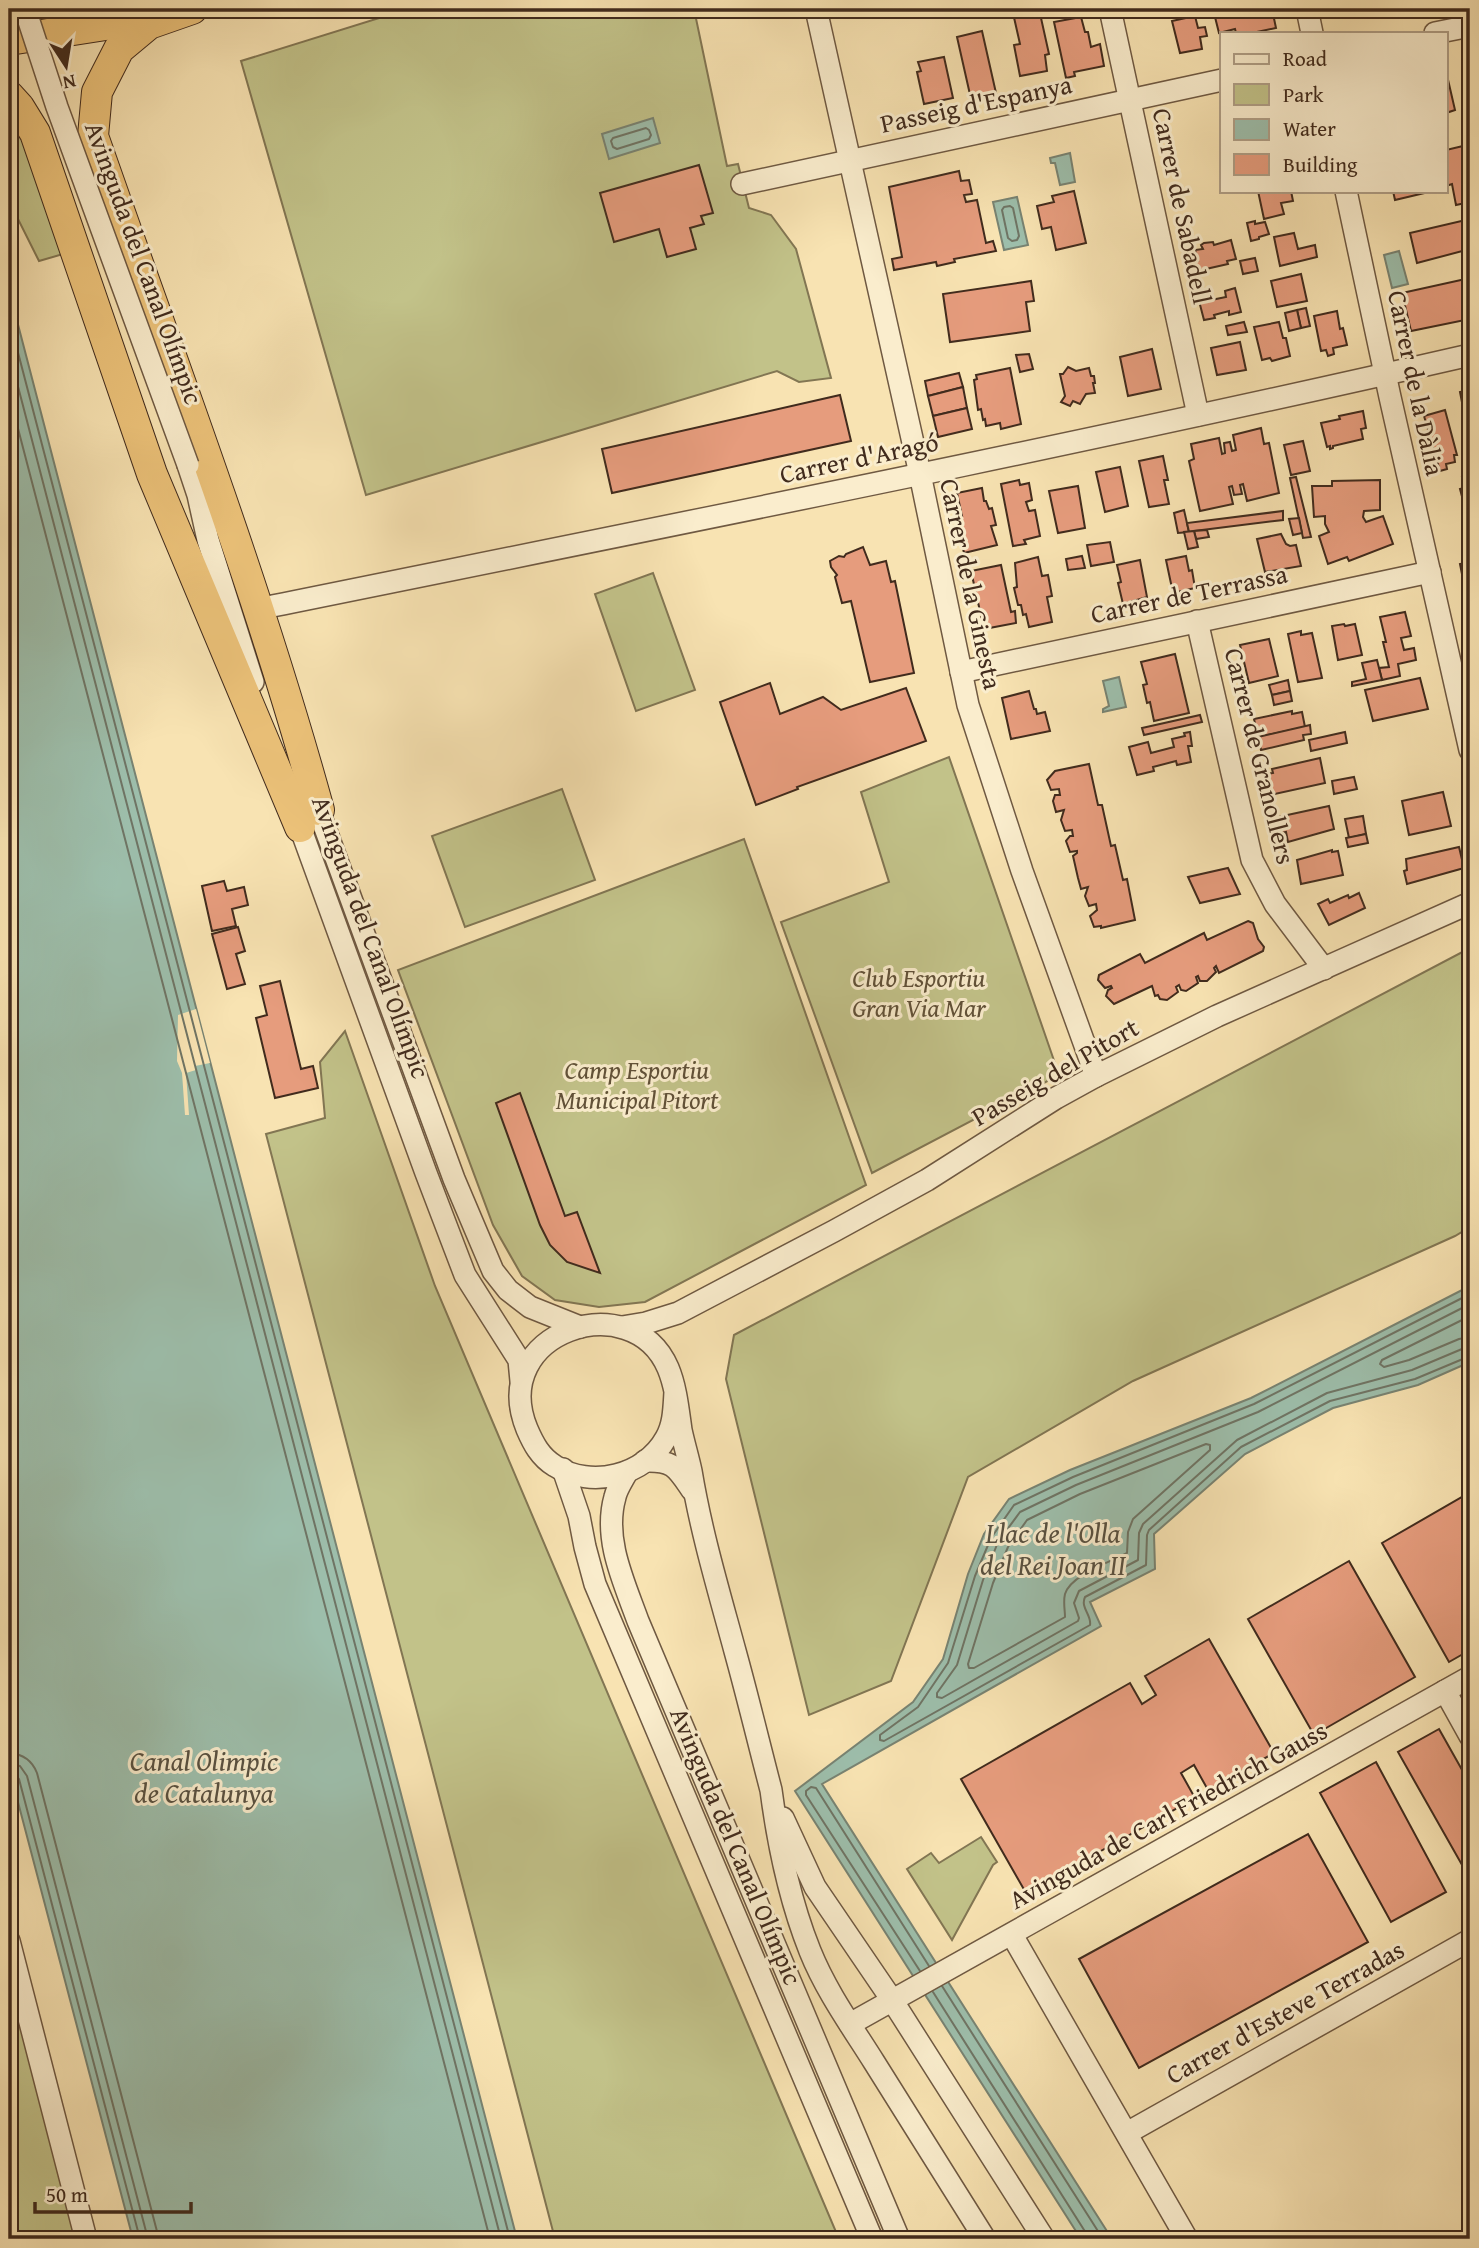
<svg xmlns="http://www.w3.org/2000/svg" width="1479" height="2248" viewBox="0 0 1479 2248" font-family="'Gentium Book Plus',serif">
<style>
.green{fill:#c2c289;stroke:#827653;stroke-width:2}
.water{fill:#9dbeab;stroke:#788372;stroke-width:2}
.pier{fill:#f8e3b2}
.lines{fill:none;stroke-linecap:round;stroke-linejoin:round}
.shore{stroke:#6f7464;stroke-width:2}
.building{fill:#e69c7d;stroke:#412b1d;stroke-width:2}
.minor-casing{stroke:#6f5942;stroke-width:24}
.highway-casing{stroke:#412b1d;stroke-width:32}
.minor{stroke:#faedcd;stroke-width:21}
.highway{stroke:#ecc279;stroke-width:30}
.minor-bridge-casing{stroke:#6f5942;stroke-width:24;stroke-linecap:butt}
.minor-bridge{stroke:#faedcd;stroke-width:21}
.labels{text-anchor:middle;stroke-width:6;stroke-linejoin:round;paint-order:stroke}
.street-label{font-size:26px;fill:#412b1d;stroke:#faedcd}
.park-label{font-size:26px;font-style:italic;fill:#615138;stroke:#faedcd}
.water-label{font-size:28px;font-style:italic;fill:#585040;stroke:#faedcd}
</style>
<rect width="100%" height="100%" fill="#f8e3b2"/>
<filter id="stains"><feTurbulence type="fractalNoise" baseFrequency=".00286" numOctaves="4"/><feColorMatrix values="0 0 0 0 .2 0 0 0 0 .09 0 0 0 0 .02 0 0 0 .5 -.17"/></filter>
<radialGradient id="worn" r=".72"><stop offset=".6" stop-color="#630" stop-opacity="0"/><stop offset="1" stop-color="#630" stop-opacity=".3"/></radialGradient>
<g class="green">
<path d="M408,9H694L727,166L738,164L749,208L771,215L796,249L831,378L799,382L777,371L366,495L241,61Z"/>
<path d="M9,108L70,252L39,261L14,211L9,205Z"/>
<path d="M653,573L695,690L636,711L595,594Z"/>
<path d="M949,757L1059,1075L872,1173L781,922L889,882L861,792Z"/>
<path d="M562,789L595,880L465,927L432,836Z"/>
<path d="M744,839L866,1185L645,1302L599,1307L555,1300L522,1276L493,1225L398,970Z"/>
<path d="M1470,948V1227L1455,1236L1133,1381L968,1477L891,1681L809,1715L726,1379L734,1335Z"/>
<path d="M345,1031L435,1286L839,2239H555L266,1134L325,1118L320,1062Z"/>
<path d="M981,1837L997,1862L993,1865L952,1940L907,1869L931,1853L939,1863Z"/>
<path d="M9,1970L79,2239H9Z"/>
</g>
<g class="water">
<path d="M653,118L660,143L609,159L602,134Z"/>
<path d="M1070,153L1075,182L1060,185L1055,163H1051L1050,158Z"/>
<path d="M1017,197L1028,245L1004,250L993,202Z"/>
<path d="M1399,251L1408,284L1392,288L1384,255Z"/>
<path d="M9,290L517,2239H133L9,1768Z"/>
<path d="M1119,677L1126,707L1103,712V709L1109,706L1103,681Z"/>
<path d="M1470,1286V1362L1418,1385L1333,1408L1245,1454L1154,1534L1155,1569L1090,1602L1101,1626L822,1784L1112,2239H1081L795,1791L913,1702L943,1659L968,1574L984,1534L1009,1499L1070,1470L1251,1398Z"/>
</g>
<path class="pier" d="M196,1009L210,1063L195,1066L196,1070L186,1073L189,1115H185L182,1073L177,1061L178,1015Z"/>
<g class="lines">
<g class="shore">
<path d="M646,128L649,130L651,135L649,139L617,149L613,147L611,141L613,138Z"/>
<path d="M1010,206L1013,208L1019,236L1017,240L1012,241L1008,238L1002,210L1004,207Z"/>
<path d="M9,318L510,2239"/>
<path d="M9,352L501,2239"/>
<path d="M9,394L490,2239"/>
<path d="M1470,1294L1254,1404L1073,1477L1014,1505L991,1538L975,1576L948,1663L918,1707L880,1735V1740L884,1741L1090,1625C1092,1615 1080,1608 1085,1597L1146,1565L1147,1535L1149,1530L1241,1447L1330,1401L1415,1379L1470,1356"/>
<path d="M1470,1304L1258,1412L1076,1485L1020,1512L998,1542L983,1580L957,1665L937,1693V1697L942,1698L1078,1621L1079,1618L1074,1603L1079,1591L1138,1560L1139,1533L1143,1524L1237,1440L1327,1393L1412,1370L1462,1349L1470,1348"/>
<path d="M1470,1316L1382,1360L1380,1364L1384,1367L1409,1360L1459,1339L1470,1337"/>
<path d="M1206,1444L1210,1445V1450L1133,1519L1128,1532L1127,1553C1110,1562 1071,1575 1065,1594C1063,1602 1065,1610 1065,1617L974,1668H969L968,1664L993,1583L1008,1547L1027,1520L1080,1494Z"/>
<path d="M9,1753C23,1754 32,1760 37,1773L159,2239"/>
<path d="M9,1764L20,1766L27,1776L148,2239"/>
<path d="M9,1772L15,1774L19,1779L140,2239"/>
<path d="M920,1971L806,1795V1791L811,1787L816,1788L929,1966"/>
<path d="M942,1986L1103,2239"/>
<path d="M933,1992L1086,2233L1087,2239"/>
</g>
</g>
<g class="building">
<path d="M1034,9H1039L1049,54L1045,55L1047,71L1020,76L1014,45L1020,44L1013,13Z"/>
<path d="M1135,9H1151L1152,12L1148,16L1140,18L1136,16Z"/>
<path d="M1213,9H1272L1276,28L1252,33H1236L1235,29L1219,33Z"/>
<path d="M1338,9H1379L1340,17Z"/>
<path d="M1195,16L1198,28L1205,27L1207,36L1200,37L1202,49L1180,53L1172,21Z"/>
<path d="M1081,17L1085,32H1088L1091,47L1100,44L1104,66L1074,72L1075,76L1066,78L1054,22Z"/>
<path d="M982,31L996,93L971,99L957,37Z"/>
<path d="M944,57L953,98L924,104L917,72L921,71L918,62Z"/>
<path d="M1446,71L1455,110L1446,113Z"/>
<path d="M1463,146L1470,179V202L1456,205L1452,184L1446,186V150Z"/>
<path d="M699,165L713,213L701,216L704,224L690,228L696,249L667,257L659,229L614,242L600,193Z"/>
<path d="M959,171L961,181L969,180L972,194L964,195L966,202L977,200L986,243L993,241L996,251L954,259L955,262L937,266L936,262L894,270L892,259L902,257L889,187Z"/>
<path d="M1074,191L1086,243L1056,250L1051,227L1042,229L1037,206L1054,202L1052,196Z"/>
<path d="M1258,191H1291L1293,201L1281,203L1284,214L1264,219Z"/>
<path d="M1393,191H1433L1395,200Z"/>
<path d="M1470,219V249L1417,263L1410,233Z"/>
<path d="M1255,221V224L1265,222L1269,234L1259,237V239L1251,241L1247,223Z"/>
<path d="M1294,233L1298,249L1315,245L1317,257L1280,266L1274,237Z"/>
<path d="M1231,240L1236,259L1227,261L1228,264L1197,271L1194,262L1198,261L1195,250L1203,249L1201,245L1204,243L1213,242L1214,245Z"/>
<path d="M1255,258L1258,271L1243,274L1240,261Z"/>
<path d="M1301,274L1307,301L1277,307L1271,281Z"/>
<path d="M1470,278V319L1411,331L1402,293Z"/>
<path d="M1031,281L1034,301L1026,302L1030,331L950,342L943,294Z"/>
<path d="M1235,288L1241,312L1229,315V311L1214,315L1215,318L1204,320L1198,297L1209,294L1211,300L1226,297L1225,291Z"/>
<path d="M1306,308L1310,326L1301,328L1297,310Z"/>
<path d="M1297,310L1301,328L1289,331L1285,313Z"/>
<path d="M1337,311L1340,329L1343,328L1347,345L1333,348L1334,354L1328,356L1326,350L1321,351L1314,316Z"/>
<path d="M1244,322L1247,332L1228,335L1226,326Z"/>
<path d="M1279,322L1283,338H1286L1290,356L1272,361L1270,358L1262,360L1254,327Z"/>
<path d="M1240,342L1246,370L1217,375L1211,348Z"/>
<path d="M1152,349L1161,389L1128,396L1120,357Z"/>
<path d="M1029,354L1033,369L1020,372L1016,355Z"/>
<path d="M1068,367L1076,371L1089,368L1091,376H1094L1095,383H1093L1095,393L1086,394L1080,404L1073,401L1070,406L1061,402L1065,396L1060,374H1063Z"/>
<path d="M1010,368L1021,424L1001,429L1000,423L986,426L985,419L983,420L981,409L978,410L974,380L977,379L976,375Z"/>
<path d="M959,373L963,387L928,396L925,381Z"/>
<path d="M963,387L967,408L933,416L928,396Z"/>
<path d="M1470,390V422L1466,423L1460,392Z"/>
<path d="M840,395L851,441L612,493L602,449Z"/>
<path d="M967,408L972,429L938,437L933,416Z"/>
<path d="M1445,410L1457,455H1454L1455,462L1446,464L1447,469L1440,471L1424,416Z"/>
<path d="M1363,411L1366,428L1361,429L1363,439L1333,446V448L1330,449V446L1327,447L1321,423L1340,419L1339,416Z"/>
<path d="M1261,428L1264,444L1269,443L1279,493L1247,501L1243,484L1240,485L1242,494L1234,495L1232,486L1229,487L1233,504L1200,511L1189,461L1194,459L1191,444L1219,438L1222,454L1225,453L1224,443L1230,442L1232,451L1236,450L1233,435Z"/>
<path d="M1303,441L1310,471L1291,475L1284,445Z"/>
<path d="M1163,456L1168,480H1164L1169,504L1149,507L1139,461Z"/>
<path d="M1120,467L1128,506L1105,512L1096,472Z"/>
<path d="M1470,475V523H1469L1460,489L1464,488L1462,477Z"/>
<path d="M1296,477L1311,537L1303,538L1290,478Z"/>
<path d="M1019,480L1020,485L1029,483L1032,500L1026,502L1029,511L1035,510L1040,536L1024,540L1026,544L1013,546L1001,484Z"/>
<path d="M1380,480V510L1364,511L1363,517L1366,522L1383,516L1393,544L1349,561L1347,557L1328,564L1319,536L1329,532L1325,524V516L1314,517L1312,486H1332V481Z"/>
<path d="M1078,486L1085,528L1058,533L1049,491Z"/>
<path d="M982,488L984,501H986L989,509L992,508L996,525L991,526L997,545L964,553L956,516H962L957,493Z"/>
<path d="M1184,510L1189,532L1178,533L1174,513Z"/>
<path d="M1283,511V520L1194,531L1189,532L1187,523Z"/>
<path d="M1299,518L1302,533L1293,535L1289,519Z"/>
<path d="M1207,530L1209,537L1196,539L1194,531Z"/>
<path d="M1194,531L1198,547L1188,549L1184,532Z"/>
<path d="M1281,534L1286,544L1290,546L1296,545L1301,566L1265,572L1257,539Z"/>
<path d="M1110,542L1114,562L1091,566L1087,545Z"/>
<path d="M863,547L870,565L886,561L891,582L895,581L914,673L870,682L851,601L842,603L835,577L837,575L831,567L830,561L839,556L844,557L846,554Z"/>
<path d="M1082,556L1085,568L1068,570L1066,559Z"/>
<path d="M1186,556L1189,571L1192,570L1195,588L1173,593L1166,560Z"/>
<path d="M1038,557L1042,576L1048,575L1052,596L1047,597L1052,622L1029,627L1026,614L1023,615L1021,605H1018L1014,588L1017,587L1015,563Z"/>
<path d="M1140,560L1147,597L1123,604L1118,583L1121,582L1117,565Z"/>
<path d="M1470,562V582L1468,573L1462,574L1460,564Z"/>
<path d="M1001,565L1011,612L1015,611L1016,623L984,629L971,571Z"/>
<path d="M1405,612L1411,636L1401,638L1404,650L1414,648L1416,660L1398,664L1400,676L1382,680L1379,668L1389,667L1383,642H1386L1380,617Z"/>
<path d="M1344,624L1345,626L1355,624L1362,655L1338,660L1332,626Z"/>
<path d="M1301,631V635L1312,633L1322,678L1298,682L1288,634Z"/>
<path d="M1269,639L1278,676L1249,683L1240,645Z"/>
<path d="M1175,654L1189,713L1154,721L1150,702L1147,703L1143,685L1147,684L1141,662Z"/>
<path d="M1377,660L1382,680L1352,686V682L1366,679L1362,663Z"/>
<path d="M1420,678L1428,709L1373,721L1365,690Z"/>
<path d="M1288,680L1290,691L1272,695L1269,685Z"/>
<path d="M770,683L780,714L823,697L841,710L906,688L926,741L797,787L798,789L756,805L720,702Z"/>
<path d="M1029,691L1034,709H1036L1037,714L1045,712L1050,731L1011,739L1002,698Z"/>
<path d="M1290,691L1292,701L1274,705L1272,695Z"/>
<path d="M1292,711V714L1302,712L1305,727L1258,737L1254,719Z"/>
<path d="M1200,715L1202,722L1144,735L1142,728Z"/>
<path d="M1310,725L1311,734L1303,735L1304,740L1261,750L1258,737Z"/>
<path d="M1190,732L1192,746H1188L1191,762L1177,765L1176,761L1153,767L1154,771L1137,775L1129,747L1148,742L1151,753L1174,747L1172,739L1185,736L1184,733Z"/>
<path d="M1345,732L1347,743L1311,751L1309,740Z"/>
<path d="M1320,758L1325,783L1270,795L1265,774L1273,773L1272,769Z"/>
<path d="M1089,764L1098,805H1102L1111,846L1115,845L1123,880L1127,879L1135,920L1101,928V926L1094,927L1090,916L1097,910L1096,904L1089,906L1085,896L1088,887L1081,889L1078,878L1073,856L1077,853V851L1070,852L1066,841L1070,836H1073L1072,830L1065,831L1061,820L1064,810L1056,812L1053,801L1055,795H1060L1059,789L1051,790L1047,780L1055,771Z"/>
<path d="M1354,777L1357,789L1334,794L1332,781Z"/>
<path d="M1443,792L1451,826L1409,835L1402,801Z"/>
<path d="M1329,806L1334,829L1288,842L1286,832L1281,833L1278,817Z"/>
<path d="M1363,816L1366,834L1349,838L1345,819Z"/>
<path d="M1366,834L1368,843L1348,847L1346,838Z"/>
<path d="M1459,847L1464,868L1407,884L1404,871L1407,870L1406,859Z"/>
<path d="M1332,850V852L1338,851L1343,875L1301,884L1297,860Z"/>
<path d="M1228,868L1240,894L1200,903L1188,877Z"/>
<path d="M224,881L227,891L244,887L248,905L232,909L236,926L212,931L202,886Z"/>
<path d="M1359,893L1365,908L1329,925L1318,904L1328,899L1330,903L1348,895L1349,898Z"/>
<path d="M1248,921L1253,923L1258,939L1264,947L1263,951L1219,973L1216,966L1214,968L1216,972L1207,981H1200L1198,976L1196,977L1198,983L1186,991L1181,990L1179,985L1176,987L1178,992L1167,1000L1160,999L1158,995L1155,996L1152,986L1114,1004L1106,996L1108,990L1112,988L1111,986L1105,988L1098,980L1099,975L1140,954L1145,963L1204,933L1207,940Z"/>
<path d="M238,927L245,951L236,954L245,984L227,989L212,934Z"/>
<path d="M280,981L301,1069L313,1066L318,1088L275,1098L256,1018L267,1015L260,986Z"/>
<path d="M520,1093L565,1216L577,1212L600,1273L567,1262L550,1245L540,1225L496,1103Z"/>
<path d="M1462,1497L1470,1513V1650L1449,1662L1382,1543Z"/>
<path d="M1349,1561L1415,1677L1314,1735L1248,1619Z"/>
<path d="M1209,1639L1274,1753L1208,1790L1194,1765L1181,1773L1195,1798L1026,1893L961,1779L1130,1683L1142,1704L1156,1695L1145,1676Z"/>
<path d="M1439,1729L1470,1784V1879L1398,1752Z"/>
<path d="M1376,1762L1446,1892L1391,1922L1320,1793Z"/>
<path d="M1308,1834L1368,1942L1139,2068L1079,1959Z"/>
</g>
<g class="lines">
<g class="minor-casing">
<g id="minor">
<path d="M816,9L920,474L968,705L1022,871L1096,1076"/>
<path d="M1110,9L1198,415"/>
<path d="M1307,9L1312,33"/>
<path d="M1435,33L1470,26"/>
<path d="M742,184L1222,80"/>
<path d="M1346,191L1390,397L1470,750"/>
<path d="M188,465L198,495L208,540L253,682"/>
<path d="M258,609C662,527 1068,447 1470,355"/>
<path d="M1197,621L1252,860L1275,904L1324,969"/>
<path d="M961,672L1430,572"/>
<path d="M314,798L454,1179L493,1271L508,1290L530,1307L580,1327"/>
<path d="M296,816L426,1173L465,1275L519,1360L521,1381"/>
<path d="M622,1327L646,1323L678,1313L834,1231L927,1180L1056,1098L1096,1076L1217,1016L1470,903"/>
<path d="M675,1392C674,1408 674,1424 666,1438C645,1476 591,1489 555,1466C540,1457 533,1443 527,1429C487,1332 632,1284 668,1368C676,1387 678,1409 681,1430C684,1444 688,1457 691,1471C701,1532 719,1592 735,1651C748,1698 759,1744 771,1790C778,1844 790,1901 810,1951C826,1991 852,2027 874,2062C911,2121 948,2180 985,2239"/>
<path d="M645,1461C674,1460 677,1468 692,1490"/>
<path d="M563,1469L579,1516L585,1547L595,1584L872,2239"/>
<path d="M627,1472C623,1480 617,1488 615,1497C603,1539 624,1582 638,1621L899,2239"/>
<path d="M1445,1691L1470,1736"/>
<path d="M783,1818L815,1887L892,2000L1044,2239"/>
<path d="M1012,1935L1187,2239"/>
<path d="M9,1941L86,2239"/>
<path d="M850,2024L1470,1677"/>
<path d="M1127,2133L1470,1940"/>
</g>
</g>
<g class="highway-casing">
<g id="highway">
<path d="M192,9L149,24L119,49L97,92L93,136C171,360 256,581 319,810"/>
<path d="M9,40L157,17"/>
<path d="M9,96L19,107L35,133L152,474L300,827"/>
</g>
</g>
<use href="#minor" class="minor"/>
<use href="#highway" class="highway"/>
<g class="minor-bridge-casing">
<path id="minor-bridge" d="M25,9L57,107L188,465"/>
</g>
<use href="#minor-bridge" class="minor-bridge"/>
</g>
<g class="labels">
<g class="street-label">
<text transform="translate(976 104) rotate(-12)" y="9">Passeig d'Espanya</text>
<text transform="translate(1182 206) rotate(78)" y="9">Carrer de Sabadell</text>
<text transform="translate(144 263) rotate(70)" y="9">Avinguda del Canal Olímpic</text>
<text transform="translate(1416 383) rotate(78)" y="9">Carrer de la Dàlia</text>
<text transform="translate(859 458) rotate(-12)" y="9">Carrer d'Aragó</text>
<text transform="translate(971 584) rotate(78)" y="9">Carrer de la Ginesta</text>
<text transform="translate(1189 594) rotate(-12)" y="9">Carrer de Terrassa</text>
<text transform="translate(1260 756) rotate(76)" y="9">Carrer de Granollers</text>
<text transform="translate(371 937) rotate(70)" y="9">Avinguda del Canal Olímpic</text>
<text transform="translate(1055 1072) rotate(-30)" y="9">Passeig del Pitort</text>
<text transform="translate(1168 1815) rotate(-29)" y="9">Avinguda de Carl Friedrich Gauss</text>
<text transform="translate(736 1846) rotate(67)" y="9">Avinguda del Canal Olímpic</text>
<text transform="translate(1285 2012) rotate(-29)" y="9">Carrer d'Esteve Terradas</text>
</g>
<g class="park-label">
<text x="919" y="987">Club Esportiu<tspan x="919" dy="30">Gran Via Mar</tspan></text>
<text x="637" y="1079">Camp Esportiu<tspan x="637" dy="30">Municipal Pitort</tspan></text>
</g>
<g class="water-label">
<text x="1053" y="1543">Llac de l'Olla<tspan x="1053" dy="32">del Rei Joan II</tspan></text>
<text x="204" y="1771">Canal Olimpic<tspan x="204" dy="32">de Catalunya</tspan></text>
</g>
</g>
<rect width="1479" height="2248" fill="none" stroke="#f8e3b2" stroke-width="35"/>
<rect x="10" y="10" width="1458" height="2227" fill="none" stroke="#412b1d" stroke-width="3.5"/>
<rect x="18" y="18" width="1444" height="2213" fill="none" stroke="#412b1d" stroke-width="2"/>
<rect x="1220" y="32" width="228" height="161" fill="#faedcd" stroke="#b09f87" stroke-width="2"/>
<rect x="1234" y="54" width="35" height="10" fill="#faedcd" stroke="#b09f87" stroke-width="2"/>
<text x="1283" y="66" font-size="21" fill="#412b1d">Road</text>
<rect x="1234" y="84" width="35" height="21" fill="#c2c289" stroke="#b09f87" stroke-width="2"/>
<text x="1283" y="102" font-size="21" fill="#412b1d">Park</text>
<rect x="1234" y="119" width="35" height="21" fill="#9dbeab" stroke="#b09f87" stroke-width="2"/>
<text x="1283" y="136" font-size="21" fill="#412b1d">Water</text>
<rect x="1234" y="154" width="35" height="21" fill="#e69c7d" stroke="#b09f87" stroke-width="2"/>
<text x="1283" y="172" font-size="21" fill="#412b1d">Building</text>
<g transform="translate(66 66) rotate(168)" stroke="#faedcd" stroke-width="5" paint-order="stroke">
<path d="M0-5L12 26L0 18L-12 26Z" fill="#412b1d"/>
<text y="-10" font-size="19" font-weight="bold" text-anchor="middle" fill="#412b1d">N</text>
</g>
<path d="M35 2202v10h156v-10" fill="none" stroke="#412b1d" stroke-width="3.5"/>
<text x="46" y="2202" font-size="21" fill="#412b1d" stroke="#faedcd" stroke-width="5" paint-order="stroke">50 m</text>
<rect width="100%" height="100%" filter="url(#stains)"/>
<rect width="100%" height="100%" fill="url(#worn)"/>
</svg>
